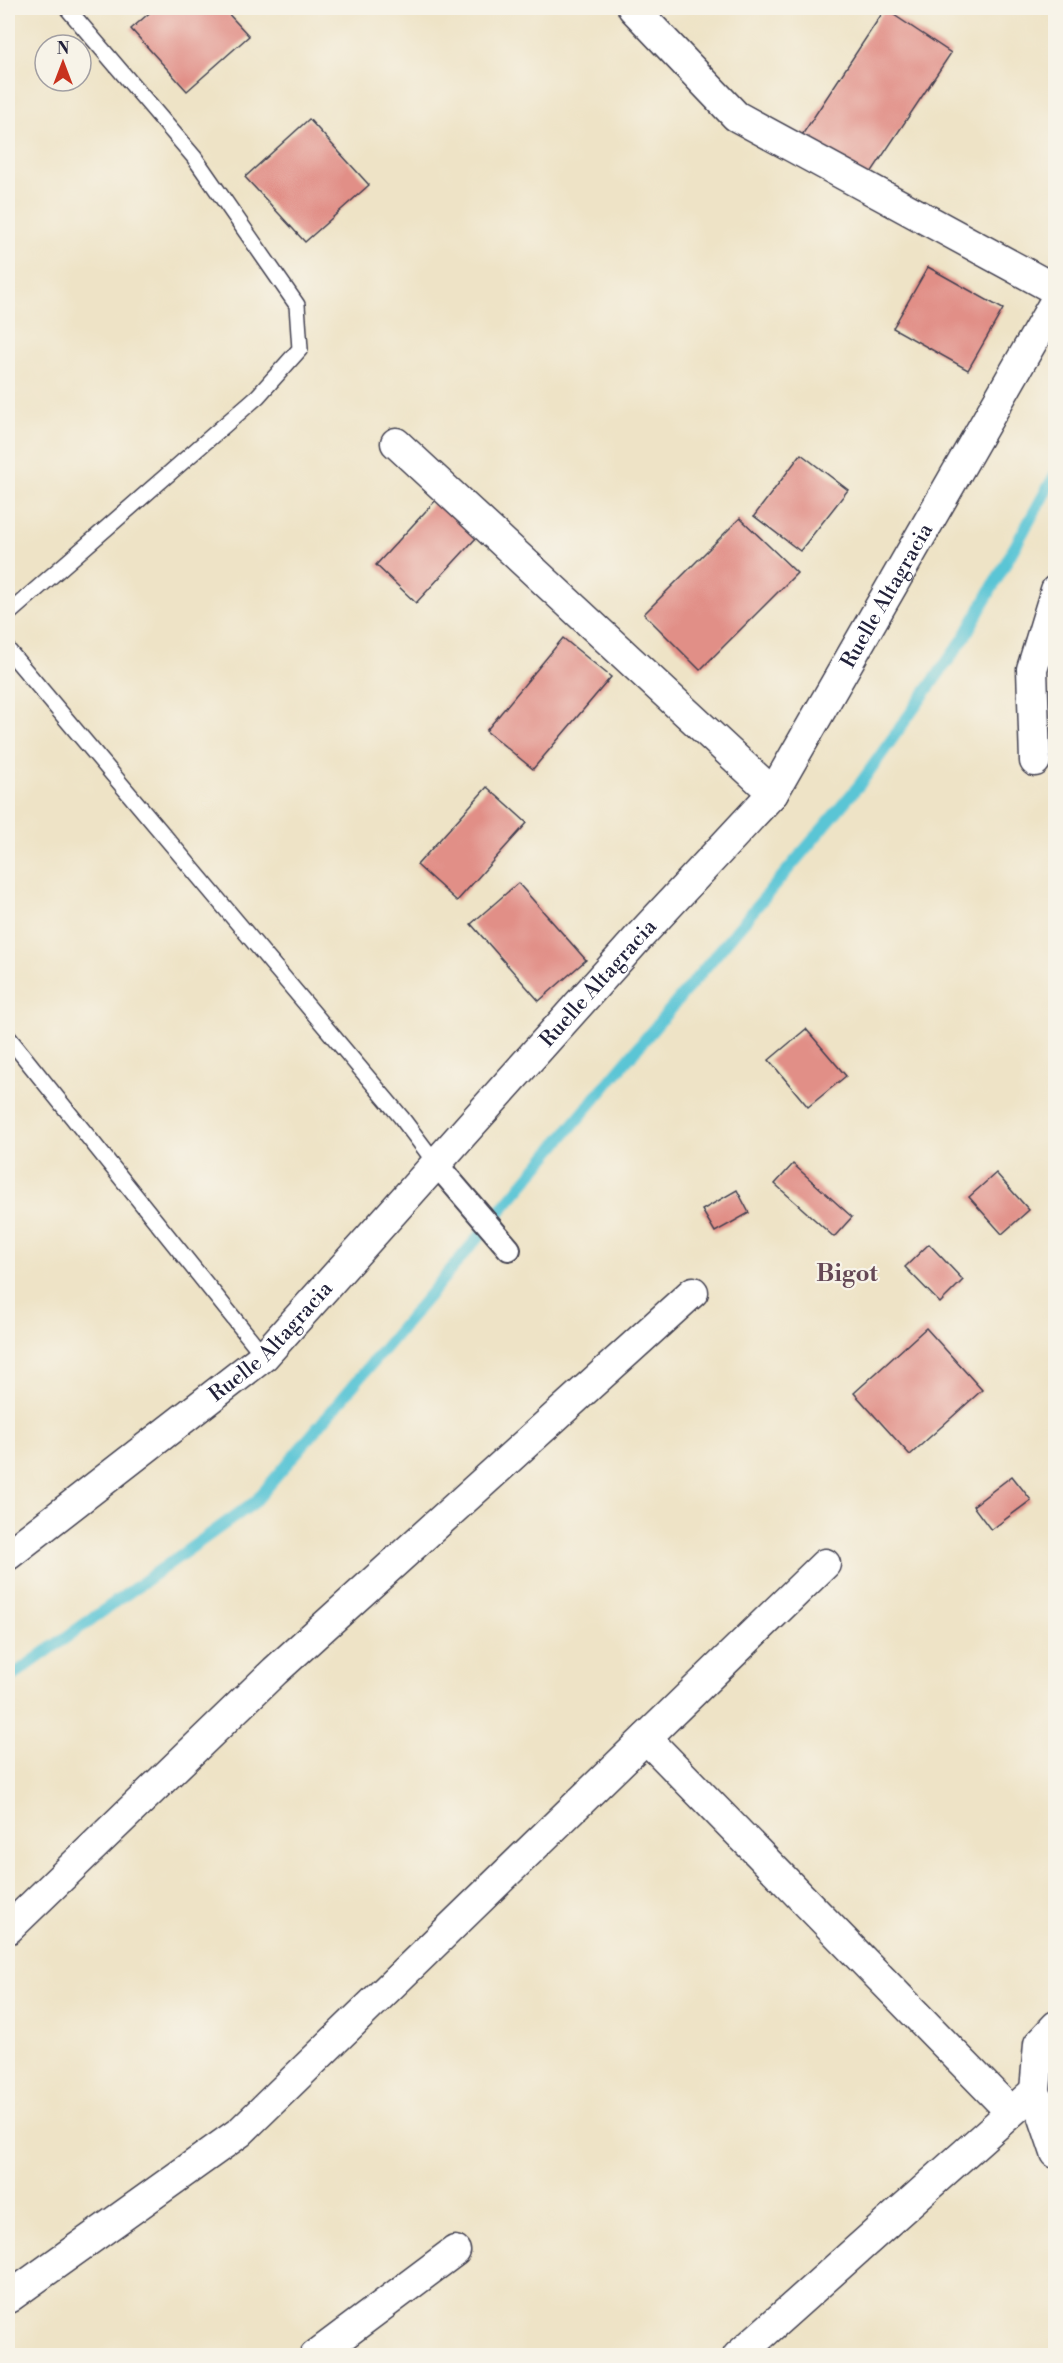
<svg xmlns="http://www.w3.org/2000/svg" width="1063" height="2363" viewBox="0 0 1063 2363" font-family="'Libre Bodoni',serif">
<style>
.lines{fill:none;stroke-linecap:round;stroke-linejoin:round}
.stream{stroke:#5ac5d5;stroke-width:12}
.building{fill:#e18f87}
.service-casing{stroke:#413f50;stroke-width:18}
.pedestrian-casing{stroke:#413f50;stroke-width:26}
.minor-casing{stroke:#413f50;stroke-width:33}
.service{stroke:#fff;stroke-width:15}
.pedestrian{stroke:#fff;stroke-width:22}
.minor{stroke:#fff;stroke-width:30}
.labels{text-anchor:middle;stroke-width:4.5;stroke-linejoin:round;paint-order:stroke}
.street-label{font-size:21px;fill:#22223b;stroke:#f7f3e8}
.quarter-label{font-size:24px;font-weight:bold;fill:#654856;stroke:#f7f3e8}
</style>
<rect width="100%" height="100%" fill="#f7f3e8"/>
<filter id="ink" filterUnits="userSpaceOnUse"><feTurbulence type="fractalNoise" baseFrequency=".0167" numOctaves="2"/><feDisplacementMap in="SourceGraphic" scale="12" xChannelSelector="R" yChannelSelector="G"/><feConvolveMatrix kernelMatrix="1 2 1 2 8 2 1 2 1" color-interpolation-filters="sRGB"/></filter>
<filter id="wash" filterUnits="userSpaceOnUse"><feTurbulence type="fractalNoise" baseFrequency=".008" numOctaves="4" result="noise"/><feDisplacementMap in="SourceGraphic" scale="24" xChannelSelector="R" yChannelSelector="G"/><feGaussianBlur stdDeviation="1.35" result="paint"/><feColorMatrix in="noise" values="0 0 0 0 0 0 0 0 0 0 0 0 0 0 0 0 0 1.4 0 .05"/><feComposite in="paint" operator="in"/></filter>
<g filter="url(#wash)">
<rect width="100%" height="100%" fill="#eee3c6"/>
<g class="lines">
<path class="stream" d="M8,1679L255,1502L860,784L964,638L1056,473"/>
</g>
<g id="blocks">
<g class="building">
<path d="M155,8H223L249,36L187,91L131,29Z"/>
<path d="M885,9L951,53L867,179L802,135Z"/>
<path d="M309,119L369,185L305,242L245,177Z"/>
<path d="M928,267L1003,309L968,370L893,328Z"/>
<path d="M801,454L848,490L800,551L754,516Z"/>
<path d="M436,500L477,537L416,603L376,565Z"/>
<path d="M740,518L797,573L700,670L644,614Z"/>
<path d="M563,638L611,677L533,769L486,731Z"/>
<path d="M487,787L527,823L457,901L417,865Z"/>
<path d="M518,883L586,960L539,1001L471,924Z"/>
<path d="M806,1029L846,1076L808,1107L769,1060Z"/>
<path d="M793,1164L852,1217L834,1237L775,1184Z"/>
<path d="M996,1173L1029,1210L1002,1234L969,1197Z"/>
<path d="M737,1190L749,1213L715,1232L702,1210Z"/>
<path d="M929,1244L963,1280L940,1303L905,1267Z"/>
<path d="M926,1328L982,1390L910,1455L854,1393Z"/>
<path d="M1012,1476L1031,1500L991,1530L973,1506Z"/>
</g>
</g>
</g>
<g filter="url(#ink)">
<use href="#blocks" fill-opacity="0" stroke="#413f50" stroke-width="1.5"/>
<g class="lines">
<g class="service-casing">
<g id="service">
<path d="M8,614L258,396L300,349L297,305L194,157L67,8"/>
<path d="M8,650L401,1117L437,1165"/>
<path d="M8,1037L264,1356"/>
</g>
</g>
<g class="pedestrian-casing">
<path id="pedestrian" d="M437,1165L509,1249"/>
</g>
<g class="minor-casing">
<g id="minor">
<path d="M633,8L736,116L1056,290"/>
<path d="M396,443L773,793"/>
<path d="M1035,761L1032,669L1056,590"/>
<path id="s1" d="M8,1555L264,1356L638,938L773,793L1056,300"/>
<path d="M646,1738L1010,2111"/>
<path d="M8,1929L275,1671L693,1292"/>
<path d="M1056,2026L1039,2044L1035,2091L1056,2153"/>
<path d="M8,2298L240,2132L825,1564"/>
<path d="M315,2356L455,2251"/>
<path d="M738,2356L1035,2091"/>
</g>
</g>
<use href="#service" class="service"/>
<use href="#pedestrian" class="pedestrian"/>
<use href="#minor" class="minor"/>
</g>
</g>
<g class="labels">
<g class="street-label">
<text dy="7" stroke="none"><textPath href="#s1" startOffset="1311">Ruelle Altagracia</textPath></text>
<text dy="7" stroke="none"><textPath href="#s1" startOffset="825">Ruelle Altagracia</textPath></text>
<text dy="7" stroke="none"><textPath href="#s1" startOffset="339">Ruelle Altagracia</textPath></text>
</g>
<g class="quarter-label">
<text x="847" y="1281">Bigot</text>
</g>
</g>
<rect width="1063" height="2363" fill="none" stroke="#f7f3e8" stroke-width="30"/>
<g transform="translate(63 63)"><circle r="28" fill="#f7f3e8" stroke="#a29fa3" stroke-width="1.5"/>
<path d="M0-4.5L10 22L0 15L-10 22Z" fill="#c8321e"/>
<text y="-9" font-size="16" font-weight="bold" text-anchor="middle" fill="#22223b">N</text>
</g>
</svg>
